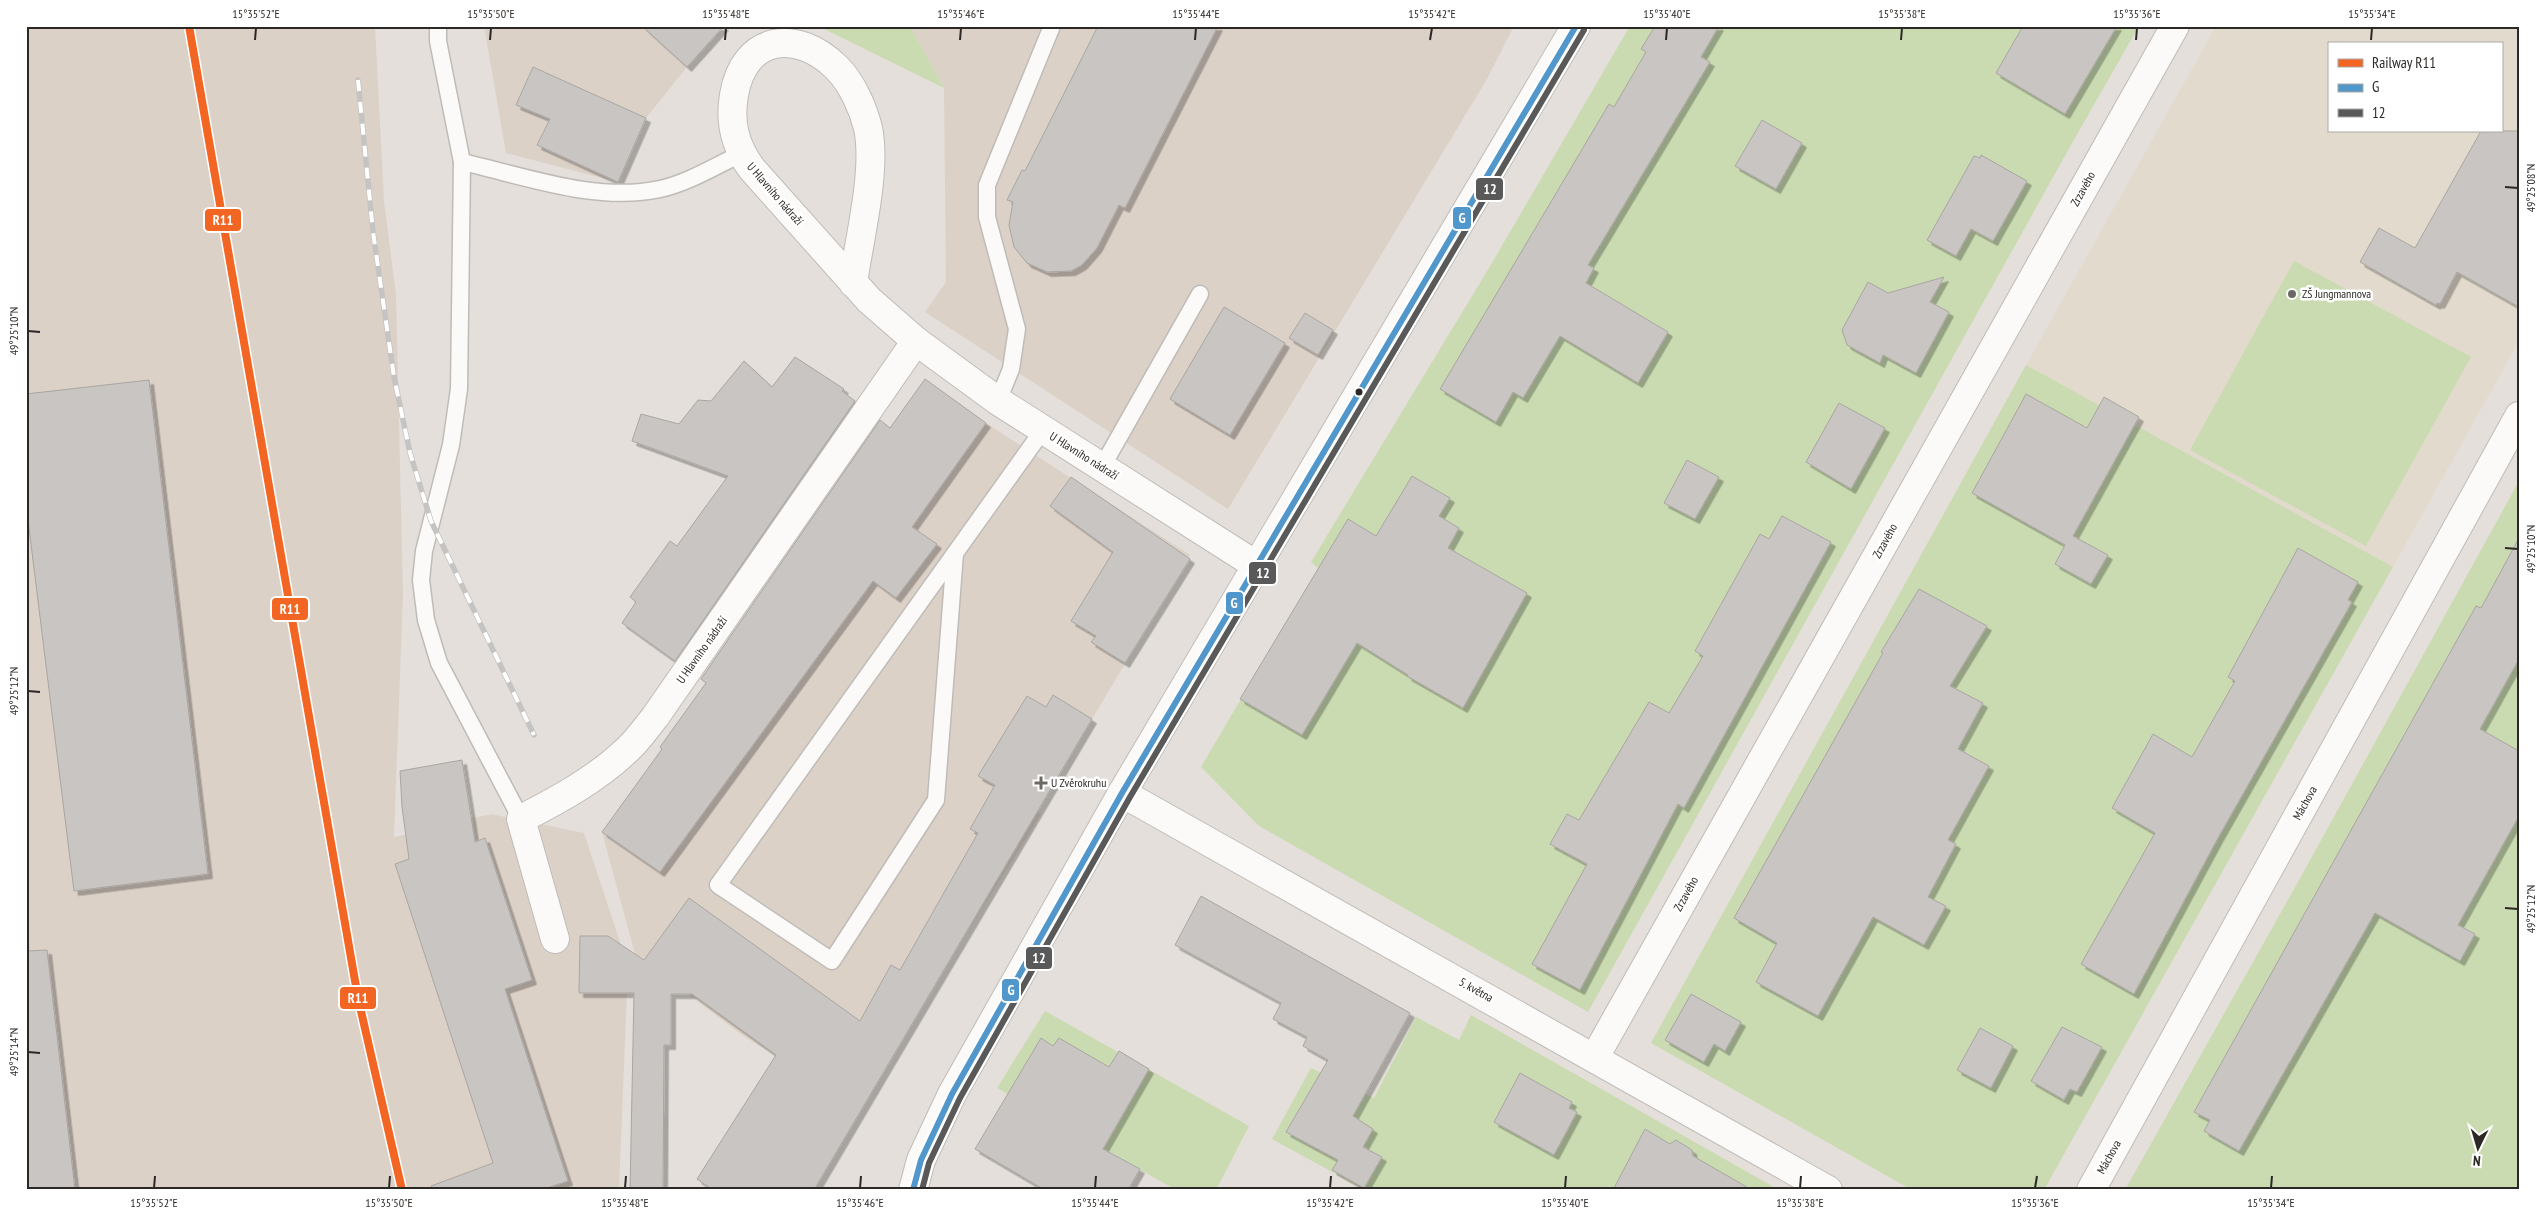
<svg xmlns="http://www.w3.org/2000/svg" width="2545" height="1216" viewBox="0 0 2545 1216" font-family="'PT Sans Narrow',sans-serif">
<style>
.built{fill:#dcd1c7}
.education{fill:#e2dacc;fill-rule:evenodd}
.green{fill:#cadbb1}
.building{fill:#c9c5c2;stroke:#a9a5a1;filter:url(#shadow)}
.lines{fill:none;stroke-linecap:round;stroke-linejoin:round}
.service-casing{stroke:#bfbcb8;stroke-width:19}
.minor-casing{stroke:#bfbcb8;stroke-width:30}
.tertiary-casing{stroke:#bfbcb8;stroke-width:30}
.service{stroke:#fbfaf9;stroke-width:16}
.minor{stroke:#fbfaf9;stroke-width:28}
.tertiary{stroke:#fbfaf9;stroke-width:28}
.rail-casing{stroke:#c5c4c2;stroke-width:5.5}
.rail{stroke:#fff;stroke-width:4;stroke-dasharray:11;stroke-linecap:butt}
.bus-1-casing{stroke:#fff;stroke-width:10}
.bus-2-casing{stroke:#fff;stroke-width:10}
.bus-1{stroke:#5197cb;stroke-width:6}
.bus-2{stroke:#595959;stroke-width:6}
.rail-1-casing{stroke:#fff;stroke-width:11}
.rail-1{stroke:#f26522;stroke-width:8}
.ticks{fill:none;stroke:#2c2825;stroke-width:2}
.poi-dot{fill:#6c6864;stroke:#fff;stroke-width:2}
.bus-dot{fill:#2c2825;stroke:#fff;stroke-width:2}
.labels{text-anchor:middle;stroke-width:5;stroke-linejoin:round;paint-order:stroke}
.street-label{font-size:12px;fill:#2c2825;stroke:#fff}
.poi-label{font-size:12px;fill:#2c2825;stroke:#fff;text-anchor:start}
.line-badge{stroke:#fff;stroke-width:2}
.badge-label{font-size:14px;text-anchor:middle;font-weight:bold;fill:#fff}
.neatline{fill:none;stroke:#2c2825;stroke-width:2}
.ticks-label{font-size:12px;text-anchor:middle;fill:#2c2825}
</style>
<defs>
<filter id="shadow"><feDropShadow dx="4.5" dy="4.5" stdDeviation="0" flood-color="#0004"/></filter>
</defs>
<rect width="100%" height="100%" fill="#e4dfda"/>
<g class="built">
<path d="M26,26H375L384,201L396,295L403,594L394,837L491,814L584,833L628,966L619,1190H26Z"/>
<path d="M484,26H724L687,67L646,118L618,182L506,153Z"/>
<path d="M910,26H1514L1487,79L1228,509L925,312L946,282L944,88Z"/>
<path d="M925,379L986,423L1190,555L1092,719L1030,807L1041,814L858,1107L742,1035L635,954L602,832L662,750L660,747Z"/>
</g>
<path class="education" d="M2216,26H2519V341L2393,567L2026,365ZM2329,44H2501V131H2329Z"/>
<g class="green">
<path d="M818,26H910L944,88Z"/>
<path d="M1630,26H2139L2071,145L1588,1012L1259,826L1201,767L1318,568L1311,562L1489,268Z"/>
<path d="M2294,261L2471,357L2366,546L2190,450Z"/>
<path d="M2026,365L2393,567L2044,1190H1912L1651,1043Z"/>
<path d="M2519,481V1190H2125L2303,873Z"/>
<path d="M1045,1011L1249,1126L1216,1190H1176L997,1088Z"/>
<path d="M1471,1015L1779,1190H1365L1272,1139L1311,1068L1374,1098L1416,1017L1459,1040Z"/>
</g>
<g class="building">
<path d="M642,26H724L687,67Z"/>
<path d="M1098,26H1218L1125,208L1119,205L1097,248L1082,265L1071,271L1047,272L1027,263L1014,247L1009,225L1013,202L1007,200L1022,170L1025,171Z"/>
<path d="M1655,26H1719L1701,57L1710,62L1588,265L1594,268L1586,283L1668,332L1638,383L1560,336L1523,398L1513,392L1496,422L1440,389L1609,104L1614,107L1646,52L1641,49Z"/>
<path d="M2023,26H2117L2065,114L1996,73Z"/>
<path d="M533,67L646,118L618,182L537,145L550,119L516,105Z"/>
<path d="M1762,120L1802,143L1776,189L1735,166Z"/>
<path d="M2481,131H2519V307L2457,272L2440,304L2437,303L2436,305L2360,262L2379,228L2415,248Z"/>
<path d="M1981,155L2027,181L1993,241L1971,229L1956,256L1927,240L1974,156L1980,158Z"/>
<path d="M1944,277L1930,302L1949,312L1916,373L1883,355L1880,363L1847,345L1842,330L1868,282L1888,293Z"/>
<path d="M1224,307L1285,343L1230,435L1170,399Z"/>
<path d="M1305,313L1333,330L1318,355L1289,338Z"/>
<path d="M795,357L844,389L842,391L855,401L675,661L622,623L636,602L630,597L670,541L677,546L728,476L632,441L641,414L679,424L698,400L711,401L744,361L772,387Z"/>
<path d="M925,379L986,423L912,527L937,544L896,598L873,581L660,872L602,832L662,749L660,747L706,683L701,679L880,420L890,428Z"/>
<path d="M149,380L208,874L74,891L26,504V394Z"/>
<path d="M2026,394L2087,428L2104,397L2139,417L2073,536L2108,555L2091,584L2055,564L2065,545L1972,493Z"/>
<path d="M1839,403L1885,428L1851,489L1806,462Z"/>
<path d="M1687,460L1719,477L1695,519L1664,503Z"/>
<path d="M1412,476L1450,498L1439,516L1459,528L1448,548L1527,593L1463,708L1407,676L1408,675L1357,643L1302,735L1240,699L1348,519L1376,536Z"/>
<path d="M1071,477L1190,559L1125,663L1091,642L1096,636L1071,621L1113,552L1050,506Z"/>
<path d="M1782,516L1831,542L1684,808L1678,804L1580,990L1532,964L1587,864L1550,844L1567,814L1579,820L1649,702L1669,713L1703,656L1695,651L1760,534L1769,539Z"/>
<path d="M2519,538V659L2480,729L2519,751V816L2458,925L2475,934L2460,961L2375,913L2239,1151L2204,1131L2210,1120L2194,1112L2476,606L2481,608Z"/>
<path d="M2298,548L2358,582L2348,600L2352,602L2218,838L2134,994L2081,964L2155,833L2112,808L2153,734L2192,757L2235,681L2228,677Z"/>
<path d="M1919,589L1987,626L1950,686L1983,703L1958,749L1989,766L1948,840L1956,844L1928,897L1946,906L1924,945L1873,917L1818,1016L1756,982L1777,943L1734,918L1883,653L1881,652Z"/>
<path d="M1053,695L1092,719L814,1190H713L697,1179L776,1055L692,994H671V1045H664L663,1190H630L634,993H579L580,936H608L644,960L689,898L860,1021L891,965L900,970L978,833L970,829L995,785L978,776L1027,696L1046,707Z"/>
<path d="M462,760L475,842L485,838L532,980L505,989L568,1181L541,1190H432L431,1186L493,1163L395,864L409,859L402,807L400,771Z"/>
<path d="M1201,896L1410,1013L1353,1116L1373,1129L1363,1147L1382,1157L1364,1188L1332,1170L1338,1160L1286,1132L1328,1060L1303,1046L1307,1037L1273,1019L1281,1003L1175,945Z"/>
<path d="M47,950L75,1190H26V951Z"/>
<path d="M1691,994L1741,1022L1725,1051L1714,1044L1704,1062L1665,1040Z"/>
<path d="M2062,1027L2102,1047L2077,1092L2070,1089L2064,1100L2031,1081Z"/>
<path d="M1980,1028L2013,1046L1991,1088L1957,1070Z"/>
<path d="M1041,1038L1053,1046L1059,1038L1109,1067L1119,1051L1149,1069L1103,1149L1140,1169L1128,1190H1045L975,1149Z"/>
<path d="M1520,1073L1572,1102L1569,1108L1577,1112L1554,1155L1494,1122Z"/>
<path d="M1645,1129L1670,1144L1676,1140L1692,1150L1693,1156L1752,1190H1613Z"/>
</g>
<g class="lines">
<g class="service-casing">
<g id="service">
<path d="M438,26V41L462,162L459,389L451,445L424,551L421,580L426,620L439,663L521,819"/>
<path d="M462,162C525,176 596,203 660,189C688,183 715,166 741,154"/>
<path d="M998,401L1011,369L1017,329L987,217V185L1052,26"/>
<path d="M1102,467L1200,294"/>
<path d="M955,553L936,800L832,961L718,885L1043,430"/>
</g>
</g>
<g class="minor-casing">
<g id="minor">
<path d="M853,283C859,240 877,170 868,128C863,108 852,83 837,68C797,28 744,35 734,95C729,123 735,146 752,169L869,300L916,341L998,401L1256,565"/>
<path d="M1122,793L1828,1190"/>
<path d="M555,939L521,819C558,800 597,779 628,749C638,740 646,728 655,717L916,341"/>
<path d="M1595,1057L2175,26"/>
<path d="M2091,1190L2519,416"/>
</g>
</g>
<g class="tertiary-casing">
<path id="tertiary" d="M913,1190L921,1160L952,1094L1122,793L1576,26"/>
</g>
<use href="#service" class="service"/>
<use href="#minor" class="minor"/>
<use href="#tertiary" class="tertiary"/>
<g class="rail-casing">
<path id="rail" d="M358,80L373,232L394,377L410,453L431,521L534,735"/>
</g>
<use href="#rail" class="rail"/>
<g class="bus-1-casing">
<path id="bus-1" d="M913,1190L921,1160L952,1094L1122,793L1576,26"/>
</g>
<g class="bus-2-casing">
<path id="bus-2" d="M922,1190L929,1163L960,1098L1130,797L1584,30"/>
</g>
<use href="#bus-1" class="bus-1"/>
<use href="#bus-2" class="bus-2"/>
<g class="rail-1-casing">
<path id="rail-1" d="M189,26L358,998L402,1190"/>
</g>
<use href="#rail-1" class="rail-1"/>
</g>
<path class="ticks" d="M255,40L256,28M490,40L491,28M725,40L726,28M960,40L961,28M1195,40L1196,28M1430,40L1432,28M1666,40L1667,28M1901,40L1902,28M2136,40L2137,28M2371,40L2372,28M2505,187L2518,188M28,331L40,332M2505,548L2518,549M28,691L40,692M2505,908L2518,909M28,1052L40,1053M154,1188L155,1176M389,1188L390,1176M625,1188L626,1176M860,1188L861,1176M1095,1188L1096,1176M1330,1188L1331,1176M1565,1188L1566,1176M1800,1188L1801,1176M2035,1188L2037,1176M2271,1188L2272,1176"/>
<g class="poi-dot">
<circle cx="2292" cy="294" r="5"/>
<path d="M1038.5 775.5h5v5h5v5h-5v5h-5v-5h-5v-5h5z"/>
</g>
<circle class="bus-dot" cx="1359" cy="392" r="4.5"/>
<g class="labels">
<g class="street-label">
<text transform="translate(2083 189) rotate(-61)" y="4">Zrzavého</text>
<text transform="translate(775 194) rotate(49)" y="4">U Hlavního nádraží</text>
<text transform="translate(1084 456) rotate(32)" y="4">U Hlavního nádraží</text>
<text transform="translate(1885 541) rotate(-61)" y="4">Zrzavého</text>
<text transform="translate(702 650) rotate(-55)" y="4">U Hlavního nádraží</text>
<text transform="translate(2305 803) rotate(-61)" y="4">Máchova</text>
<text transform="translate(1686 894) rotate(-61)" y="4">Zrzavého</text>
<text transform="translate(1476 990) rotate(29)" y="4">5. května</text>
<text transform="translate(2109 1157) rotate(-61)" y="4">Máchova</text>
</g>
<g class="poi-label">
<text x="2302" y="298">ZŠ Jungmannova</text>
<text x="1051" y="787">U Zvěrokruhu</text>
</g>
</g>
<g class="line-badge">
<rect x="1475" y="177" width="29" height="24" rx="5" fill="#595959"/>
<rect x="1452" y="206" width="20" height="24" rx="5" fill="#5197cb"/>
<rect x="204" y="208" width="38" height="24" rx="5" fill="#f26522"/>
<rect x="1248" y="561" width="29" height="24" rx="5" fill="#595959"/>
<rect x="1225" y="591" width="19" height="24" rx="5" fill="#5197cb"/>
<rect x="271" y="597" width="38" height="24" rx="5" fill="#f26522"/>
<rect x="1025" y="946" width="28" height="24" rx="5" fill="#595959"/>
<rect x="1001" y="978" width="19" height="24" rx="5" fill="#5197cb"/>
<rect x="339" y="986" width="38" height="24" rx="5" fill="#f26522"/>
</g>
<g class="badge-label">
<text x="1490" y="194">12</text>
<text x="1462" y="223">G</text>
<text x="223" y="225">R11</text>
<text x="1263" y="578">12</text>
<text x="1234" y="608">G</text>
<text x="290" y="614">R11</text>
<text x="1039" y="963">12</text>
<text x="1011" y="995">G</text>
<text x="358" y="1003">R11</text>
</g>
<rect width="2545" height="1216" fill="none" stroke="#ffffff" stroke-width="55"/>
<rect x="2328" y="42" width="175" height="90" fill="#ffffff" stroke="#aba9a8"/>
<rect x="2338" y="59" width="25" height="8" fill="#f26522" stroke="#aba9a8"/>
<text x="2372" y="68" font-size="15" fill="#2c2825">Railway R11</text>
<rect x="2338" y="84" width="25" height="8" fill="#5197cb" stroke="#aba9a8"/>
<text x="2372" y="92" font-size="15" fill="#2c2825">G</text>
<rect x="2338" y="109" width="25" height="8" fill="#595959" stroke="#aba9a8"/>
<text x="2372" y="118" font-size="15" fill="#2c2825">12</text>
<g transform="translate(2478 1148) rotate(185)" stroke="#ffffff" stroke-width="4" paint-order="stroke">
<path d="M0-4L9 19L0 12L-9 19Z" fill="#2c2825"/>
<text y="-8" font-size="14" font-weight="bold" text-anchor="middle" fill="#2c2825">N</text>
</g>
<rect x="28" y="28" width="2490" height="1160" class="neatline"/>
<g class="ticks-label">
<text x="256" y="18">15°35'52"E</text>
<text x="491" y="18">15°35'50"E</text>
<text x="726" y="18">15°35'48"E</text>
<text x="961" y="18">15°35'46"E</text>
<text x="1196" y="18">15°35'44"E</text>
<text x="1432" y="18">15°35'42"E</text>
<text x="1667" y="18">15°35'40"E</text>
<text x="1902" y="18">15°35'38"E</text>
<text x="2137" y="18">15°35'36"E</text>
<text x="2372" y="18">15°35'34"E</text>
<text transform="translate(2531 188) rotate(-90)" y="4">49°25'08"N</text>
<text transform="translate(14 331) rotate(-90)" y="4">49°25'10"N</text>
<text transform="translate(2531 549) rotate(-90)" y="4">49°25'10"N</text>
<text transform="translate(14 691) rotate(-90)" y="4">49°25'12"N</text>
<text transform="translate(2531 909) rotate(-90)" y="4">49°25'12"N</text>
<text transform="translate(14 1052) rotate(-90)" y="4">49°25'14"N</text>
<text x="154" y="1207">15°35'52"E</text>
<text x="389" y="1207">15°35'50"E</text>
<text x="625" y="1207">15°35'48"E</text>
<text x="860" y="1207">15°35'46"E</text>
<text x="1095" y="1207">15°35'44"E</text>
<text x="1330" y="1207">15°35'42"E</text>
<text x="1565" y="1207">15°35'40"E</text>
<text x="1800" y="1207">15°35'38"E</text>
<text x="2035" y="1207">15°35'36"E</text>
<text x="2271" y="1207">15°35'34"E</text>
</g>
</svg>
